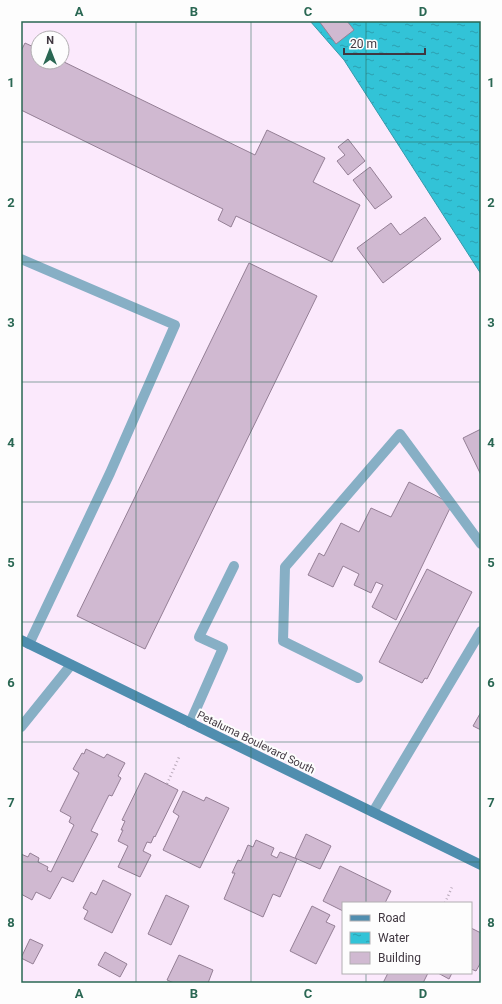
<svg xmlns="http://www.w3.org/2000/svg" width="502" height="1004" viewBox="0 0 502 1004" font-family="Roboto,sans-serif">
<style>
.water{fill:url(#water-ripples);stroke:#3699aa}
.building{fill:#d0b9d1;stroke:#947f95}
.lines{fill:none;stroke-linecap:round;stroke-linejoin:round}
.path{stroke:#b6a7b7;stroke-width:2.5;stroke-dasharray:1 3;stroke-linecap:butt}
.service{stroke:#87afc5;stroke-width:10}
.secondary{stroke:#508eaf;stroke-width:10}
.grid{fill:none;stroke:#2a6753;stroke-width:1;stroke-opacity:0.55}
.labels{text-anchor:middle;stroke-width:4;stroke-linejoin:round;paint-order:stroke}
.street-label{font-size:11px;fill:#403740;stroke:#fdfdfd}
.neatline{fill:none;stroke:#2a6753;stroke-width:1.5}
.grid-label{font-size:13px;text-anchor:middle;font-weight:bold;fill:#2a6753}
</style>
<defs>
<pattern id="water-ripples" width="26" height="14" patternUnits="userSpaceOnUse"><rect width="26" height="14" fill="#32c3d7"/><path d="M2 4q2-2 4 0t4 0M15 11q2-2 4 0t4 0" fill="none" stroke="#2c9fb0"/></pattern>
</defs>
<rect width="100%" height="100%" fill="#fbe9fc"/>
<path class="water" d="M310,21H481V274L344,60Z"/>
<g class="building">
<path d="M319,21H347L354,30L336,44Z"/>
<path d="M25,43L38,49V62L62,61L255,155L267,130L325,158L313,182L360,205L332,262L236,216L231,227L218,220L223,209L21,110V51Z"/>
<path d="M348,139L365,161L348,175L337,161L345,155L338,147Z"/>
<path d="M370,167L392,197L375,209L353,180Z"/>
<path d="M425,217L441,239L383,283L357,248L391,223L400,235Z"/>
<path d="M249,263L317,296L145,649L77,616Z"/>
<path d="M481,429V475L463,438Z"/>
<path d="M409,482L452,504L396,620L372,607L383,585L376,582L371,593L354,585L359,574L343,566L333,587L308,575L319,553L324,556L341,523L359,532L371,508L391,517Z"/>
<path d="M427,569L472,592L427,679L425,678L422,683L379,662Z"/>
<path d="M481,712V730L473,726Z"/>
<path d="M86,749L104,758L107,754L125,763L118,776L121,778L112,796L109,795L91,831L98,834L73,882L62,877L50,899L36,892L32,900L21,894V854L28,857L30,853L39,858L38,862L48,867L47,870L51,872L74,825L69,822L71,817L60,811L79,773L73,769L82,753L84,754Z"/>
<path d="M145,773L178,790L155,837L154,836L151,843L147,842L143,851L151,855L140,877L118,867L128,846L118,841L123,830H121L125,821L122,820Z"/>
<path d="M183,791L204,801L206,797L229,808L200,868L163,850L179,816L173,812Z"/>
<path d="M306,834L331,846L320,869L295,858Z"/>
<path d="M256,840L274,848L271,855L277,858L280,852L297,859L280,897L273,894L263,917L224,899L235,873H232L238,860L241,861L248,845L253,847Z"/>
<path d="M340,866L391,891L385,903H343V911L323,901Z"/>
<path d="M103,880L131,894L112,933L84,919L88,911L83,908L91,892L96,895Z"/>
<path d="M166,895L189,906L171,945L148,934Z"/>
<path d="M312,906L330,915L326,922L335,926L316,964L290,951Z"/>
<path d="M471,928L481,933V962L476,971L471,969Z"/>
<path d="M30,939L43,945L33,964L21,958Z"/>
<path d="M105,952L127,964L120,977L98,965Z"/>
<path d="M179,955L213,970L208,983H174L167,980Z"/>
<path d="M388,973H428L423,983H383Z"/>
<path d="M438,973H452L449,979Z"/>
</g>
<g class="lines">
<g class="path">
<path d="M167,784L180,755"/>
<path d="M445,903L452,887"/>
</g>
<g class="service">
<path d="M21,259L175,325L110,473L29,644"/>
<path d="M358,678L283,641L285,567L400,434L481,544"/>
<path d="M190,723L223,648L199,637L234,566"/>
<path d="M21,727L71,665"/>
<path d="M373,812L481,631"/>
</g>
<path class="secondary" d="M21,640L481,865"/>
</g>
<path class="grid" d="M136,21V983M251,21V983M366,21V903M21,142H481M21,262H481M21,382H481M21,502H481M21,622H481M21,742H481M21,862H481M366,973V983"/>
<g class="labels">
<g class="street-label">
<text transform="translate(256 742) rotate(26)" y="4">Petaluma Boulevard South</text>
</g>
</g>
<rect width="502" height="1004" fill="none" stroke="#fdfdfd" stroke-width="44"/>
<rect x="342" y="902" width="130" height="72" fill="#fdfdfd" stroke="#b1aeb1"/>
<rect x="350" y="915" width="20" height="6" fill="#508eaf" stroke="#b1aeb1"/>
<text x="378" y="922" font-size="12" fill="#403740">Road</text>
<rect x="350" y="932" width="20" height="12" fill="url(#water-ripples)" stroke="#b1aeb1"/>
<text x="378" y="942" font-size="12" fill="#403740">Water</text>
<rect x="350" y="952" width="20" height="12" fill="#d0b9d1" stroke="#b1aeb1"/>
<text x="378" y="962" font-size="12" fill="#403740">Building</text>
<g transform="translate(50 50)"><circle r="19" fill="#fdfdfd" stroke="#b1aeb1"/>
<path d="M0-3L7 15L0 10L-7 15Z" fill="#2a6753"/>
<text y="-6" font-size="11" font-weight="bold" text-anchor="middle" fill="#403740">N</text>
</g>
<path d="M344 48v6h81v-6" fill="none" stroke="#403740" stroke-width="2"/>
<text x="350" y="48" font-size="12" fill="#403740" stroke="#fdfdfd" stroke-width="3" paint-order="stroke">20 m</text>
<rect x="22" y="22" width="458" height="960" class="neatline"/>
<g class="grid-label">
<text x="79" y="16">A</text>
<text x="194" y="16">B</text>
<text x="308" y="16">C</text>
<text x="423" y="16">D</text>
<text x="11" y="87">1</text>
<text x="491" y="87">1</text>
<text x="11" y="207">2</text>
<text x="491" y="207">2</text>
<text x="11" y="327">3</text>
<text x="491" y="327">3</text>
<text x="11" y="447">4</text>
<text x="491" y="447">4</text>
<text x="11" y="567">5</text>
<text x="491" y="567">5</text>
<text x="11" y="687">6</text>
<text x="491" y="687">6</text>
<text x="11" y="807">7</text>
<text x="491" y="807">7</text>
<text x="11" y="927">8</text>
<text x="491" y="927">8</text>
<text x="79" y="998">A</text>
<text x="194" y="998">B</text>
<text x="308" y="998">C</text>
<text x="423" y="998">D</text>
</g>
</svg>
